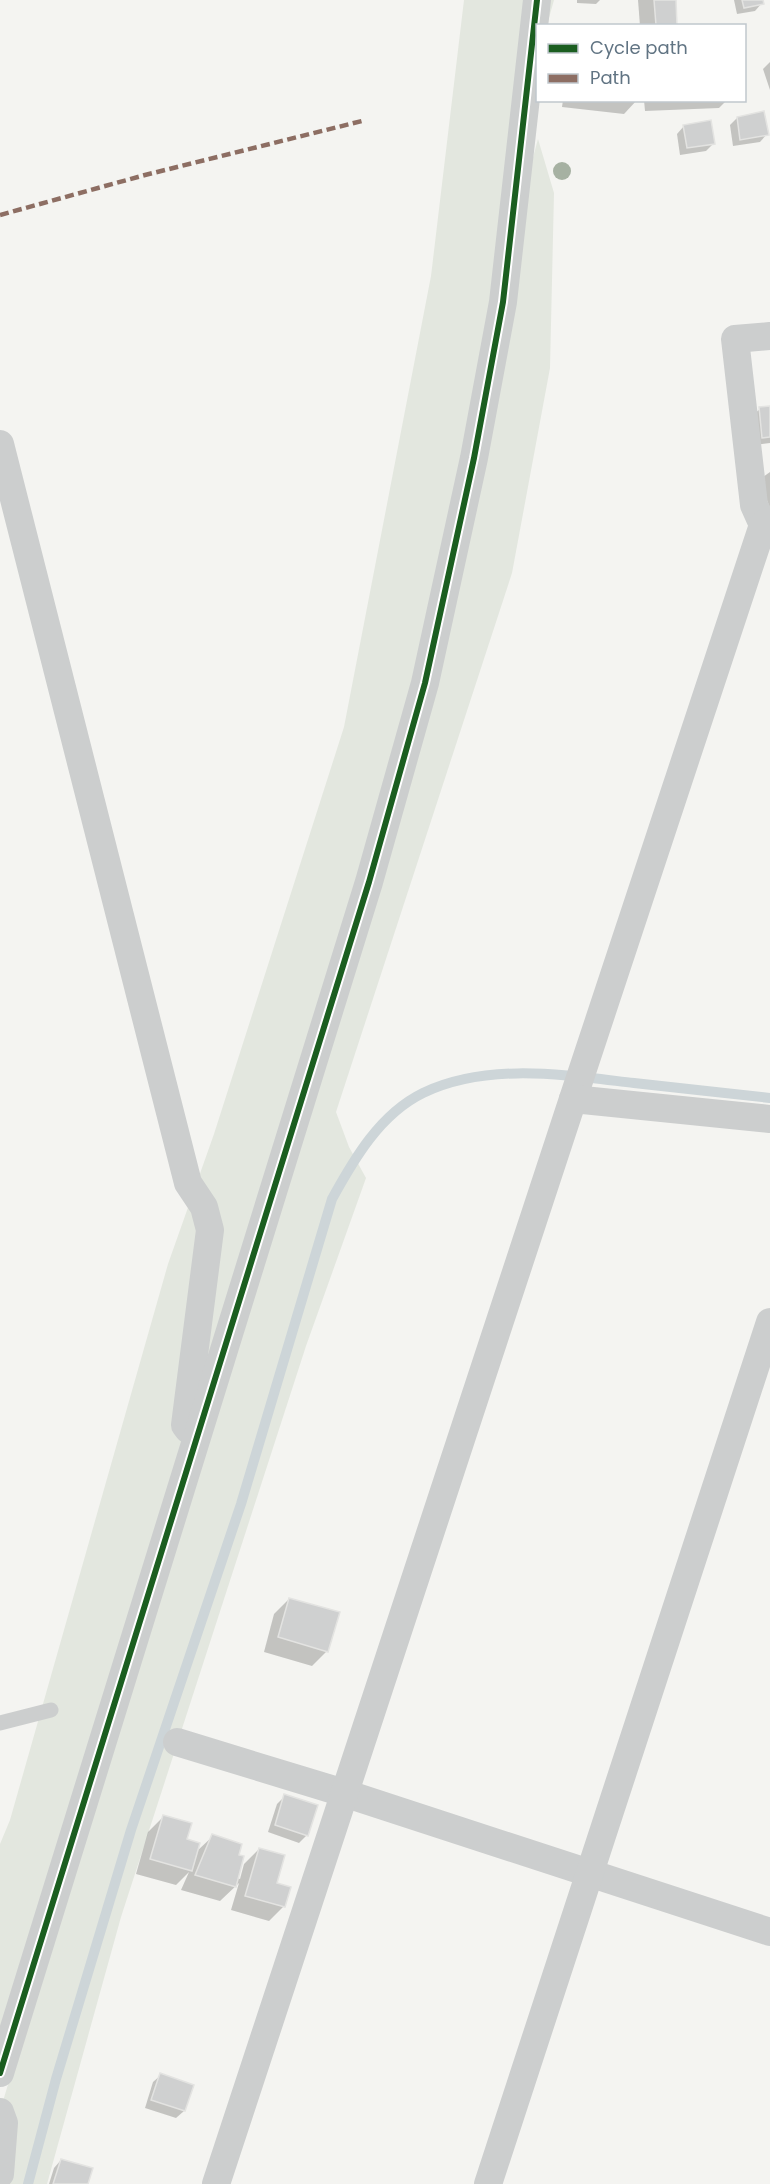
<svg xmlns="http://www.w3.org/2000/svg" width="770" height="2184" viewBox="0 0 770 2184" font-family="Poppins,sans-serif">
<style>
.green{fill:#e3e7df}
.shadow{fill:#0003}
.lines{fill:none;stroke-linecap:round;stroke-linejoin:round}
.stream{stroke:#cdd5d8;stroke-width:10}
.building{fill:#cfd0d0;stroke:#e3e3e1;stroke-width:1.5}
.service{stroke:#cccece;stroke-width:15}
.minor{stroke:#cccece;stroke-width:28}
.quiet{stroke:#8d6e63;stroke-width:4.5;stroke-dasharray:9 4.5;stroke-linecap:butt}
.cycleway-casing{stroke:#fff;stroke-width:10}
.cycleway{stroke:#1b5e20;stroke-width:6}
.tree{fill:#a6b1a2}
</style>
<rect width="100%" height="100%" fill="#f4f4f1"/>
<path class="green" d="M464,0H554L547,25L506,257L538,139L554,193L550,368L512,573L336,1112L349,1147L366,1178L306,1346L121,1917L47,2184H0V2111L91,1810L0,2068V1844L10,1820L168,1264L214,1134L344,727L431,276Z"/>
<g class="shadow">
<path d="M577,0H600L596,4L577,3Z"/>
<path d="M638,0H674L675,26H640Z"/>
<path d="M734,0H761L762,3L755,11L737,14Z"/>
<path d="M770,62V90L763,69Z"/>
<path d="M563,100H637L624,114L562,107Z"/>
<path d="M644,100H727L719,108L645,111Z"/>
<path d="M737,118L767,134L760,142L733,146L730,125Z"/>
<path d="M684,126L714,143L706,151L680,155L677,134Z"/>
<path d="M770,408V443L755,445L752,416L760,409Z"/>
<path d="M770,472V508L759,480Z"/>
<path d="M289,1599L327,1651L312,1666L264,1652L274,1614Z"/>
<path d="M285,1796L307,1835L299,1843L268,1832L277,1804Z"/>
<path d="M163,1817L196,1852L213,1836L238,1856L237,1878L240,1879L244,1864L259,1849L284,1906L269,1921L231,1910L239,1883L220,1901L181,1890L189,1872L176,1885L136,1874L148,1832Z"/>
<path d="M161,2075L184,2111L176,2118L145,2108L153,2082Z"/>
<path d="M61,2160L87,2184H49L54,2168Z"/>
</g>
<g class="lines">
<path class="stream" d="M28,2184L56,2079L131,1830L241,1504L332,1199C354,1159 380,1114 423,1093C488,1062 565,1075 634,1083C679,1088 725,1093 770,1098"/>
</g>
<g class="building">
<path d="M654,0H676L677,26L656,25Z"/>
<path d="M742,0H763L764,4L744,8Z"/>
<path d="M764,111L769,135L740,140L737,117Z"/>
<path d="M711,120L715,144L687,148L683,125Z"/>
<path d="M770,406V437L762,438L759,407Z"/>
<path d="M289,1598L340,1612L328,1652L278,1637Z"/>
<path d="M284,1794L318,1805L308,1836L275,1825Z"/>
<path d="M163,1815L192,1823L187,1839L200,1843L192,1871L150,1859Z"/>
<path d="M212,1834L242,1844L239,1855L244,1856L236,1887L195,1875Z"/>
<path d="M259,1848L285,1855L277,1883L291,1887L285,1907L245,1896Z"/>
<path d="M160,2073L194,2085L185,2111L151,2100Z"/>
<path d="M61,2159L93,2168L88,2184H53Z"/>
</g>
<g class="lines">
<path class="service" d="M0,1723L51,1710"/>
<g class="minor">
<path d="M0,444L188,1183L204,1207L210,1230L185,1425L188,1429"/>
<path d="M763,525L754,505L735,339L770,336"/>
<path d="M573,1099L763,525L770,520"/>
<path d="M177,1742L344,1793L770,1932"/>
<path d="M0,2073L369,882L425,683L474,458L503,302L537,0"/>
<path d="M0,2112L4,2123L0,2174"/>
<path d="M216,2184L573,1099L770,1119"/>
<path d="M488,2184L770,1322"/>
</g>
<path class="quiet" d="M0,215L145,175L362,121"/>
<g class="cycleway-casing">
<path id="cycleway" d="M0,2073L369,882L425,683L474,458L503,302L537,0"/>
</g>
<use href="#cycleway" class="cycleway"/>
</g>
<circle class="tree" cx="562" cy="171" r="9"/>
<rect x="536" y="24" width="210" height="78" fill="#ffffff" stroke="#c0c7cd" stroke-width="1.5"/>
<rect x="548" y="44" width="30" height="9" fill="#1b5e20" stroke="#c0c7cd" stroke-width="1.5"/>
<text x="590" y="54" font-size="18" fill="#617483">Cycle path</text>
<rect x="548" y="74" width="30" height="9" fill="#8d6e63" stroke="#c0c7cd" stroke-width="1.5"/>
<text x="590" y="84" font-size="18" fill="#617483">Path</text>
</svg>
